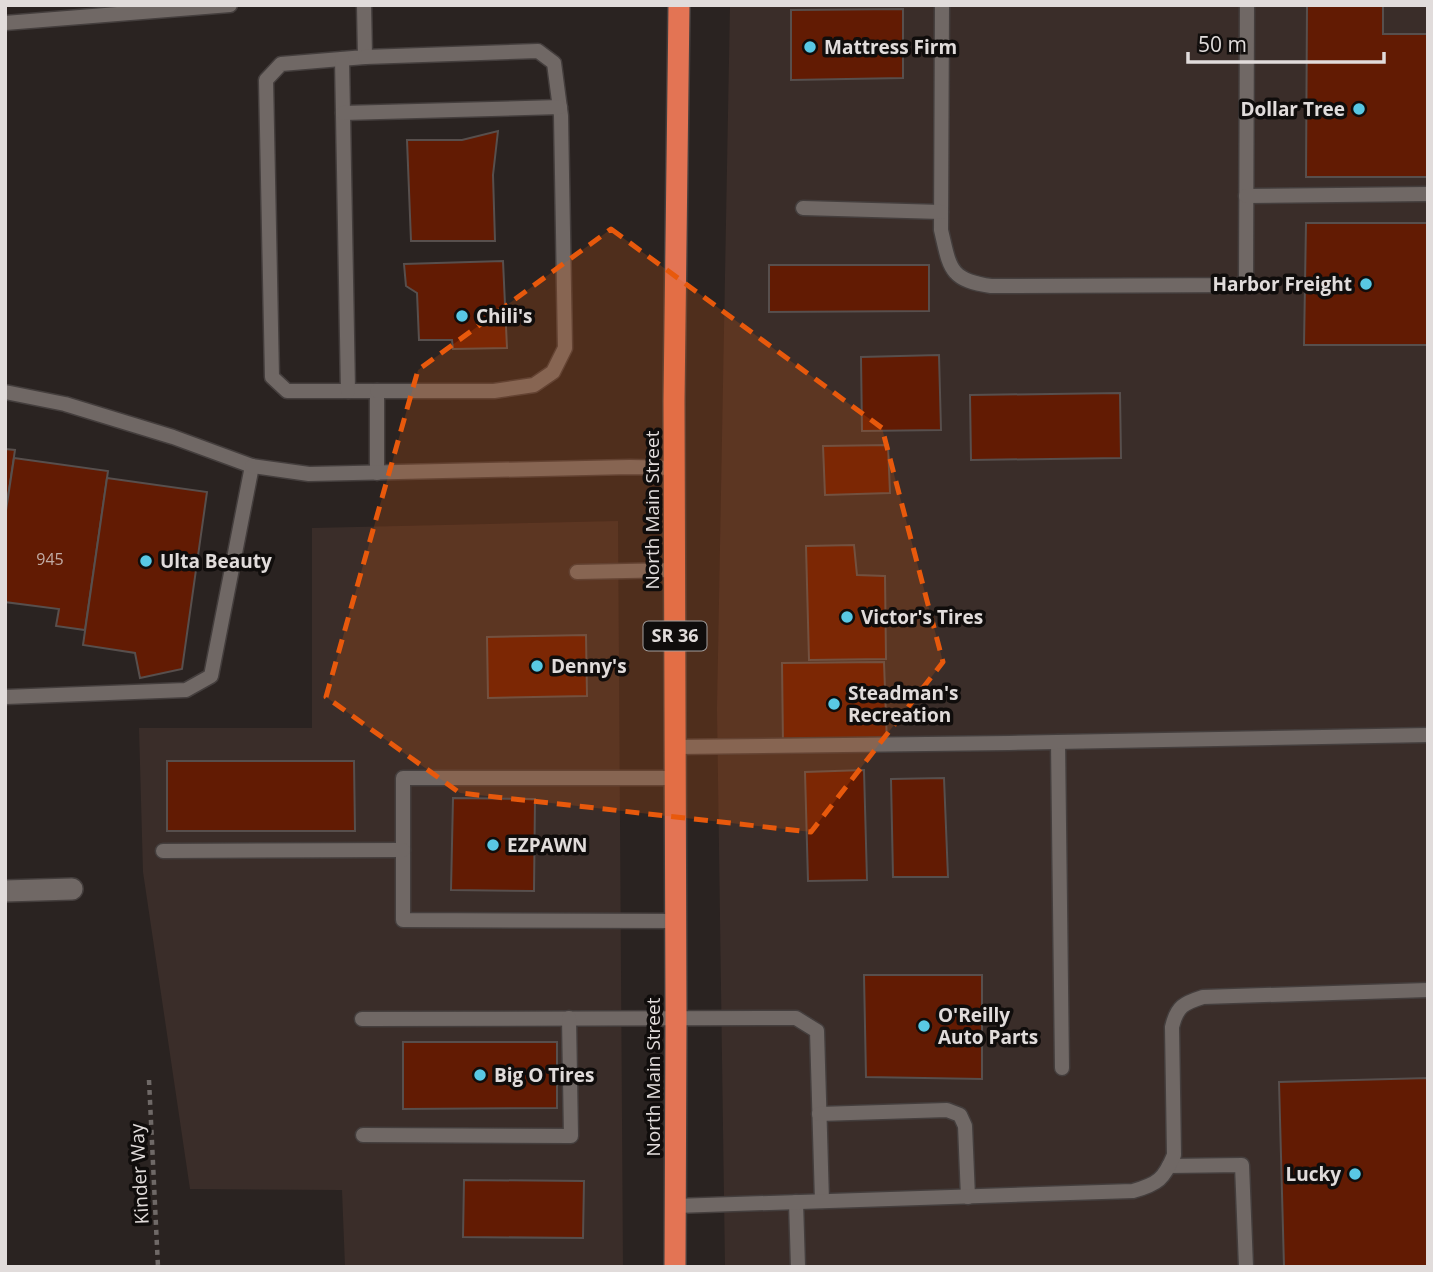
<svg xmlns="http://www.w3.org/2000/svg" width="1433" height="1272" viewBox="0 0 1433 1272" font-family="'Open Sans',sans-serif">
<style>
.built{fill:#3a2d29}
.building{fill:#621b03;stroke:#574f4d;stroke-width:2}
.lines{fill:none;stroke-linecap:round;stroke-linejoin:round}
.lane-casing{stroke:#443e3d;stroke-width:17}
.street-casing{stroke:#443e3d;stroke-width:24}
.highway-casing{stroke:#443e3d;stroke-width:24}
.path{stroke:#6f6967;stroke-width:4.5;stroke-dasharray:5 5;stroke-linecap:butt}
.lane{stroke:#706865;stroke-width:14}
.street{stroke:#706865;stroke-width:21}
.highway{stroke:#e37454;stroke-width:21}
.marked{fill:#e8590c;fill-opacity:0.2;stroke:#e8590c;stroke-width:5;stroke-dasharray:14 9;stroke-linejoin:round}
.poi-dot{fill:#59c8e4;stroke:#100d0c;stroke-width:2.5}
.labels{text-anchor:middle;stroke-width:7;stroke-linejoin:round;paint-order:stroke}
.number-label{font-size:16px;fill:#c1aca5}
.shield{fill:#100d0c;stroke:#a29e9d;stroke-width:2}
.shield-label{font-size:18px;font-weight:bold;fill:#e1dcdb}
.poi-label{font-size:19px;font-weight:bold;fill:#e1dcdb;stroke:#100d0c;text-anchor:start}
.street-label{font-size:19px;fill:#e1dcdb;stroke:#100d0c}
</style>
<rect width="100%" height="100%" fill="#2a2321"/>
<g class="built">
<path d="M730,5H1428V1267H725L717,709Z"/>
<path d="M618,521L623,1267H345L342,1190L190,1189L143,872L139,728H312V528Z"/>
</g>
<g class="building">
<path d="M1307,5H1383V34H1428V177H1306Z"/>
<path d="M903,9V78L791,80V10Z"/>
<path d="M498,131L493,175L495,241H411L407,140H462Z"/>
<path d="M1306,223H1428V345H1304Z"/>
<path d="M503,261L507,348L453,349L452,340H419L417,293L406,286L404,264Z"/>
<path d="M769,265H929V311L769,312Z"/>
<path d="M939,355L941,430L862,431L861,357Z"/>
<path d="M1120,393L1121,458L971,460L970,395Z"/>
<path d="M888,445L890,493L825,495L823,446Z"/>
<path d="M5,449L15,450L5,517Z"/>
<path d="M14,458L108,471L85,630L56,626L59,609L5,602V517Z"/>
<path d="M107,478L207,492L182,669L140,678L135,653L83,645Z"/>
<path d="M854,545L857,575L885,576L886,659L809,660L806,546Z"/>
<path d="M586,635L587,696L488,698L487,637Z"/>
<path d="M884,662L887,744L783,746L782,663Z"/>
<path d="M167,761H354L355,831H167Z"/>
<path d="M864,770L867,880L808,881L805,772Z"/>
<path d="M944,778L948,877H893L891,779Z"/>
<path d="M453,798L535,799L534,891L451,890Z"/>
<path d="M864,975H982V1079L866,1077Z"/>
<path d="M403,1042H557V1108L403,1109Z"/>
<path d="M1428,1078V1267H1284L1279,1082Z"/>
<path d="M464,1180L584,1181L583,1238L463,1237Z"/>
</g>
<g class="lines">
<g class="lane-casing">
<g id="lane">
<path d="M364,5L365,57L281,64L266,80L272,377L287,391H377V473"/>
<path d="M942,5L941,230C950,268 949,280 991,286L1246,285L1247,5"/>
<path d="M5,23L230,5"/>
<path d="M365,57L538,51L554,63L561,116L565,348L553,372L534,385L494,391H377"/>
<path d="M342,59L348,391"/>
<path d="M343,113L560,107"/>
<path d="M1246,196L1428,194"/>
<path d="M803,208L941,212"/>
<path d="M5,392L65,404L173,437L252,466L211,676L186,690L5,697"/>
<path d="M252,466L309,474L630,467L674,468"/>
<path d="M577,572L675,570"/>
<path d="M1058,742L1062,1068"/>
<path d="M675,747L1009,743L1428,735"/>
<path d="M675,778H403V920L676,921"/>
<path d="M163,851L403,850"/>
<path d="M362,1019L796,1018L817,1031L822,1201"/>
<path d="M819,1114L947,1110L960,1115L965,1126L968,1197"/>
<path d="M363,1135L571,1136L569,1018"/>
<path d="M1169,1166L1242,1165L1246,1267"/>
<path d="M796,1202L798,1267"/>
<path d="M675,1206L1133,1191C1158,1184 1164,1179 1174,1155L1172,1027C1177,1006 1184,1003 1203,997L1428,990"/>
</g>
</g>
<g class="street-casing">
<path id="street" d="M5,891L72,889"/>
</g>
<g class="highway-casing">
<path id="highway" d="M675,1267L676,1017L674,401L679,5"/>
</g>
<path class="path" d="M149,1080L158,1267"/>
<use href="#lane" class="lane"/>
<use href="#street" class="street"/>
<use href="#highway" class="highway"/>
</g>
<path class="marked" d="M611,229L882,428L943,662L811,832L460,793L326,697L418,370Z"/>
<g class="poi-dot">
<circle cx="810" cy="47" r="7"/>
<circle cx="1359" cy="109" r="7"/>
<circle cx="1366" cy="284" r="7"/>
<circle cx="462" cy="316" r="7"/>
<circle cx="146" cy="561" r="7"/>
<circle cx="847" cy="617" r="7"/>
<circle cx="537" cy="666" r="7"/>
<circle cx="834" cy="704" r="7"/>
<circle cx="493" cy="845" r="7"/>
<circle cx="924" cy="1026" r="7"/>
<circle cx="480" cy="1075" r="7"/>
<circle cx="1355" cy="1174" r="7"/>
</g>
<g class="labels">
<g class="number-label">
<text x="50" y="565">945</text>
</g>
<rect class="shield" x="643.5" y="621.5" width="63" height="29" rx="5"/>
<g class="shield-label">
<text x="675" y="642">SR 36</text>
</g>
<g class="poi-label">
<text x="824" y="54">Mattress Firm</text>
<text x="1345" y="116" text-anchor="end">Dollar Tree</text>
<text x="1352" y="291" text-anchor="end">Harbor Freight</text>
<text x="476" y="323">Chili's</text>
<text x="160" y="568">Ulta Beauty</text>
<text x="861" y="624">Victor's Tires</text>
<text x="551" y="673">Denny's</text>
<text x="848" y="700">Steadman's<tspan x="848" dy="22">Recreation</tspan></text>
<text x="507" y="852">EZPAWN</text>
<text x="938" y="1022">O'Reilly<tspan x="938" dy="22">Auto Parts</tspan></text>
<text x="494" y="1082">Big O Tires</text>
<text x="1341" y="1181" text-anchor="end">Lucky</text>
</g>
<g class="street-label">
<text transform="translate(652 510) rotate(-90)" y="7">North Main Street</text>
<text transform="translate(653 1077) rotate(-90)" y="7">North Main Street</text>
<text transform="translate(139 1174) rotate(-93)" y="7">Kinder Way</text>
</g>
</g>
<rect width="1433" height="1272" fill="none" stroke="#e1dcdb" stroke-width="14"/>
<path d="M1188 52v10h196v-10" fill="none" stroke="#e1dcdb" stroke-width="3.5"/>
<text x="1198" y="52" font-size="21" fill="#e1dcdb" stroke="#100d0c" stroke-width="5" paint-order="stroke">50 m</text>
</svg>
